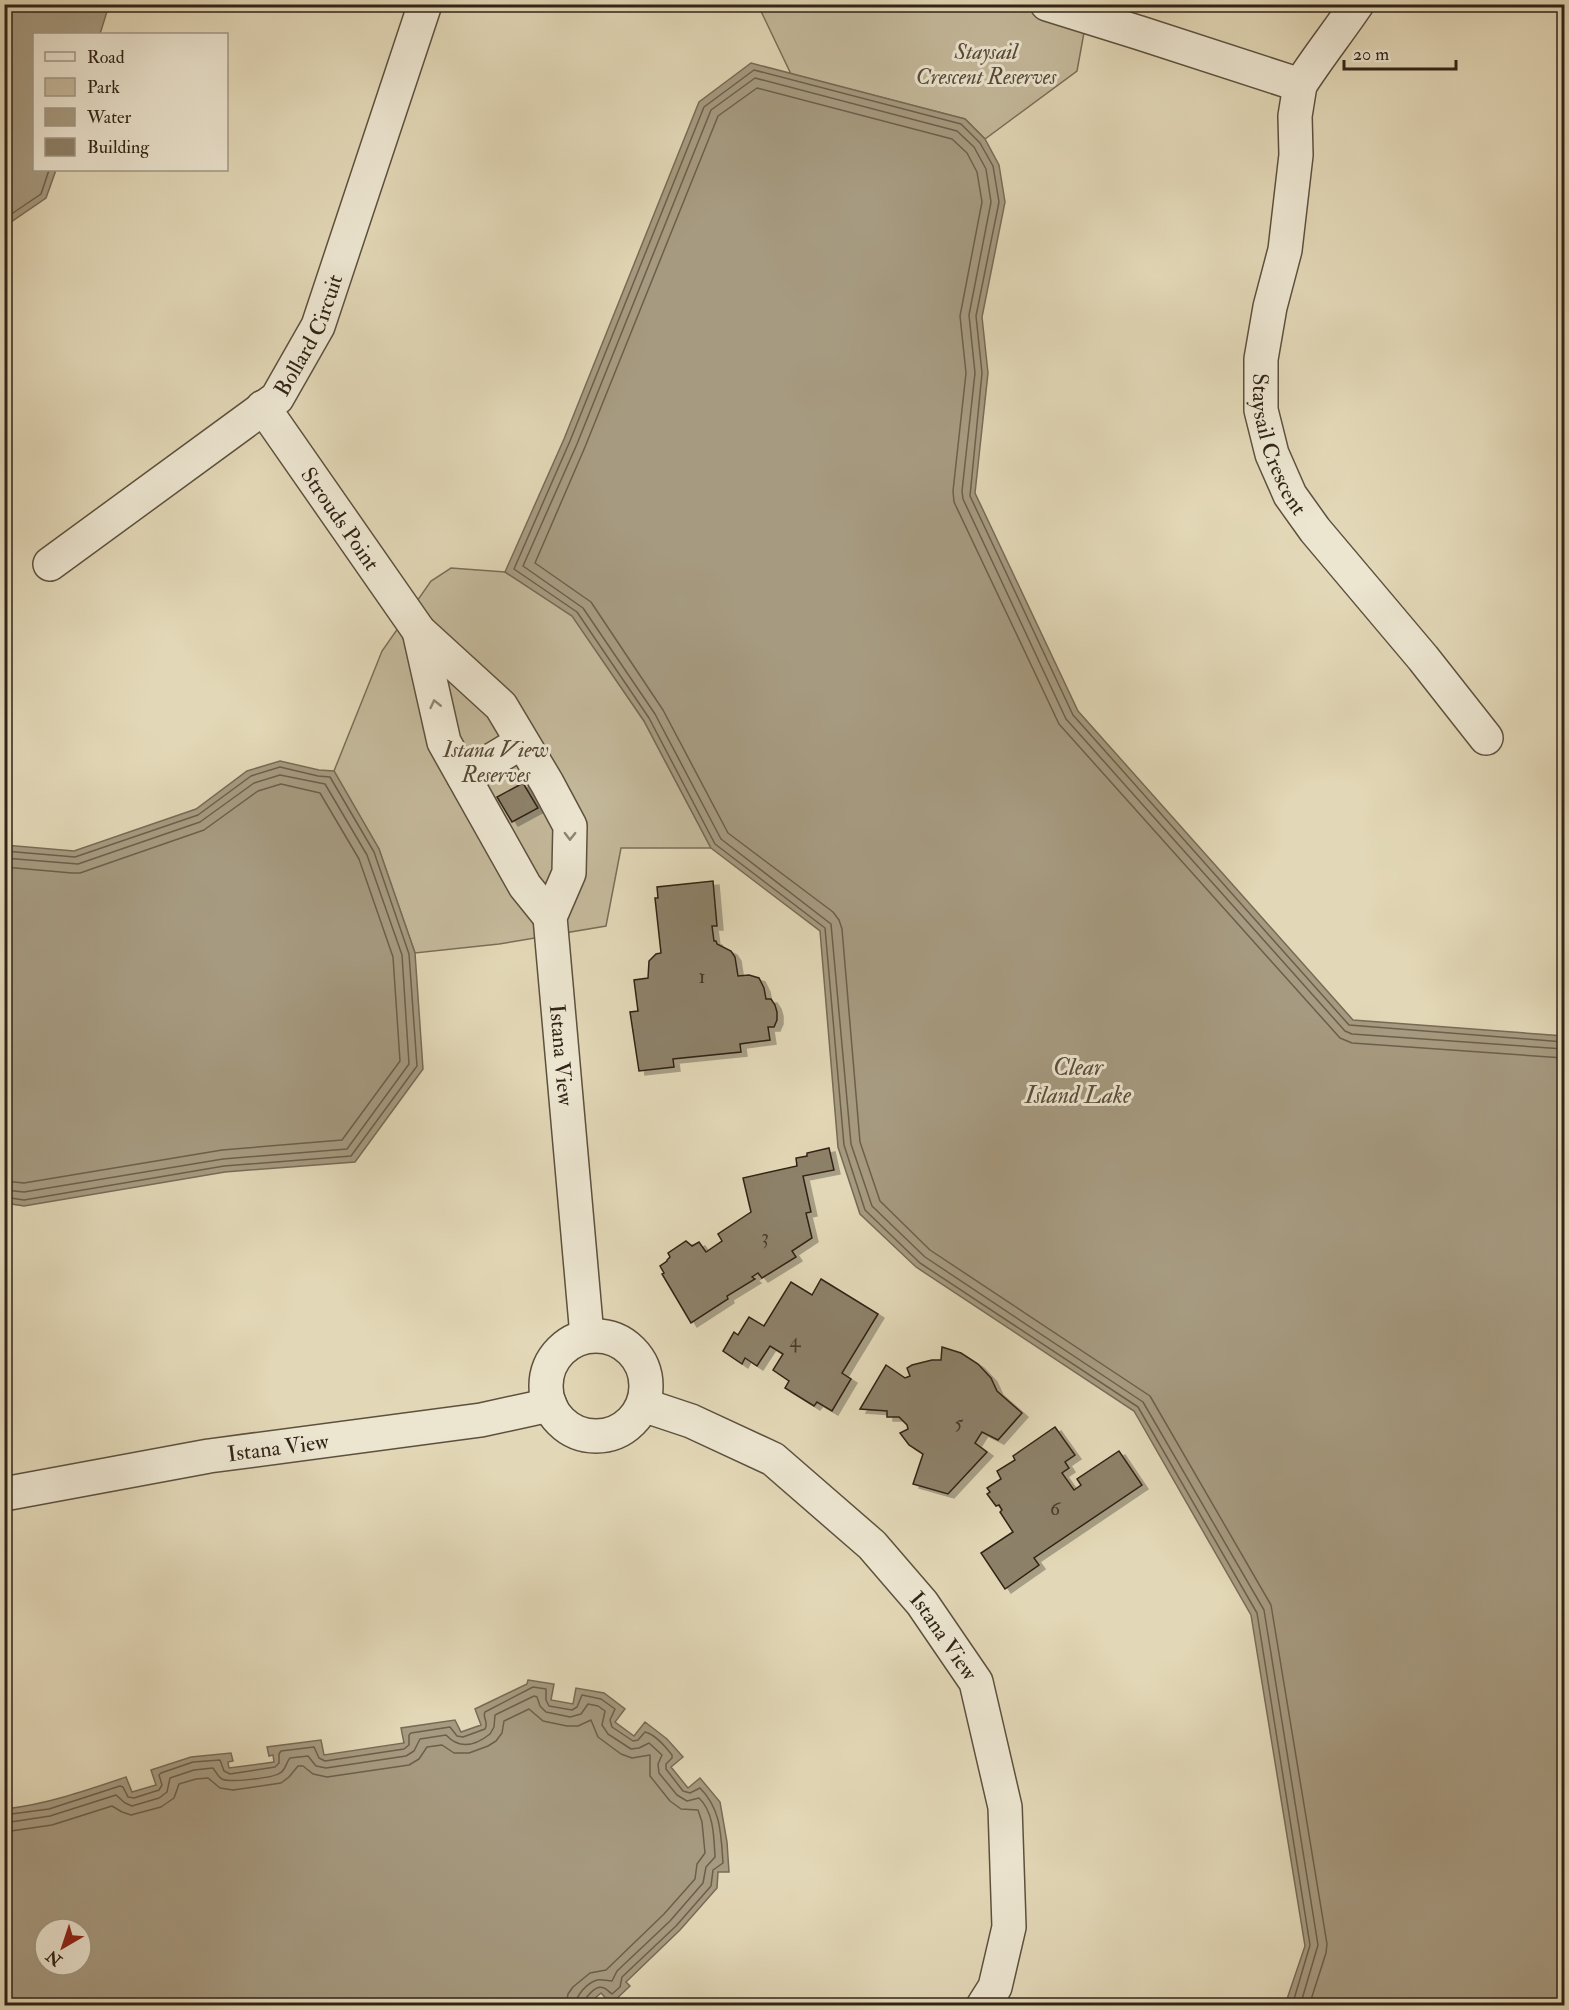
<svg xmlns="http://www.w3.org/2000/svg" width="1569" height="2010" viewBox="0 0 1569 2010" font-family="'IM FELL Double Pica',serif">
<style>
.green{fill:#c4b99b;stroke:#7a6e58;stroke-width:1.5}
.water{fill:#a69a80;stroke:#776b56;stroke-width:1.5;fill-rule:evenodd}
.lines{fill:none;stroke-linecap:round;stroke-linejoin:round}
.shore{stroke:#6c5f4b;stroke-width:1.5}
.building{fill:#8d8169;stroke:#312416;stroke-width:1.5;filter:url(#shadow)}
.minor-casing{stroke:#5d513e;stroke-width:36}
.minor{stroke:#ece5d0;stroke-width:33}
.oneway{stroke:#8e8473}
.labels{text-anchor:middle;stroke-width:6;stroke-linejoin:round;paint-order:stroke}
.number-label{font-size:20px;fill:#483b2b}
.park-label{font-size:22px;font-style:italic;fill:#564937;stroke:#ece5d0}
.street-label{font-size:22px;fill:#312416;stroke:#ece5d0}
.water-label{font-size:24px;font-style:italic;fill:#5a4d3b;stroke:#ece5d0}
</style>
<defs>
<filter id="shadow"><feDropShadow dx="6" dy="4" stdDeviation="0" flood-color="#0004"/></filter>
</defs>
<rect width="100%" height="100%" fill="#e2d7b6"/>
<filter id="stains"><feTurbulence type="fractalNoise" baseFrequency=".00333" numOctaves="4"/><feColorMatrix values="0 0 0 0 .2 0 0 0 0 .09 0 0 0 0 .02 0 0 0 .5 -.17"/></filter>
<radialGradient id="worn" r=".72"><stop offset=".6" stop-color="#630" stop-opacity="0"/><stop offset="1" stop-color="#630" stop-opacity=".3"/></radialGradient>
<g class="green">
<path d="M758,5H1089L1077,71L985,139L965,119L791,74Z"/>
<path d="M451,568L505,572L572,615L644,721L711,848H621L606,926L499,944L415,953L379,849L334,771L382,651L431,581Z"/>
</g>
<g class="water">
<path d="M5,4L109,5L100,34H34V170H56L46,198L5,226Z"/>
<path d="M751,63L965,119L985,139L999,165L1005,202L982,317L988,373L975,493L1078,711L1353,1020L1564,1036V2005H1285L1305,1946L1251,1615L1134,1411L916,1267L860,1214L838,1147L820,931L711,848L644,721L572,616L505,572L564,439L699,102Z"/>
<path d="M280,761L319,770L334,771L379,849L415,953L423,1069L355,1162L225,1172L24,1206L5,1203V845L74,851L196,809L247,771Z"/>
<path d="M528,1680L554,1684L551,1700L573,1704L576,1688L604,1693L625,1709L615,1722L634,1736L645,1722L667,1739L683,1757L671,1767L688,1788L700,1778L720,1802L727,1842L729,1872H718L717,1888L680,1930L626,1982L630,1986L611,2004L601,1993L586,2006L5,2005V1809C47,1804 85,1791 126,1777L132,1792L156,1785L151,1770L191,1757L231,1753L233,1761L228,1762L229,1768L274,1762L273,1755L269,1756L267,1747L321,1740L324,1755L404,1743L401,1728L455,1720L461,1732L481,1725L475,1709L527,1684ZM45,1929H81V1965H45Z"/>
</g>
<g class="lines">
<g class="shore">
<path d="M4,219L41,194L49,170"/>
<path d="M4,851L75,857L198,815L251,776L280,767L318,776L330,777L374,852L409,954L417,1066L351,1156L224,1166L24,1200L4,1197"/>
<path d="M4,858L78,864L200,822L254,783L280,775L325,784L367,855L402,955L409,1064L347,1149L223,1159L24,1192L4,1190"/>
<path d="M4,867L72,873H80L204,830L258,791L281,784L320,793L359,859L393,957L400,1061L342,1140L222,1150L24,1183L4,1181"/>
<path d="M4,1815L49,1809L120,1786L123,1787L128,1797L134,1798L159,1790L162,1785L159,1775L161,1773L193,1762L220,1760L224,1771L230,1774L275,1767L279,1763V1754L281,1751L314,1747L319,1758L325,1761L404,1749L409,1745V1735L411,1733L450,1727L457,1736L463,1737L485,1729C489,1722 482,1717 485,1712L533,1687L546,1689V1700L549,1706L572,1710L577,1707L582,1695L601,1699L615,1709L610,1720L612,1727L633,1741L638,1740L645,1732C656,1735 665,1746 672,1755V1758L666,1764V1769L683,1791L690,1793L700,1788C721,1809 721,1834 723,1863L713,1870L711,1886L676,1926L622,1977L620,1987L612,1994C609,1992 607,1989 604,1988C595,1984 584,1999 583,2006"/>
<path d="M4,1823L50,1816L116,1795L125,1803L132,1806L159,1798L167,1792L170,1778L194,1770L213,1768C216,1772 218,1777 222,1779C229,1783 273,1778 280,1773C286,1770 286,1762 290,1758L308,1756L316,1766L326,1768L406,1756L414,1751L420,1739L446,1735C460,1750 475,1746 490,1734L494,1727L495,1715L534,1696L537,1697L540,1706L546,1712L570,1717L581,1714L588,1704L598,1706L605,1711L602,1725L608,1734L631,1749L639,1748L649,1743L662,1755L658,1764L659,1773L677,1795L687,1801L699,1798C714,1812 714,1838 715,1857L706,1867L703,1883L670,1921L617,1971L612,1981C607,1981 602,1979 597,1980C587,1983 576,1995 575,2006"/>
<path d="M4,1832L52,1825L112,1806L122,1812L131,1815L161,1807L174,1798L179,1784L196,1779L208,1778L220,1788L233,1790L281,1783L289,1777L298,1766H303L313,1774L327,1777L409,1765L419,1759L427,1747L442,1745L454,1753H469L488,1746L496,1741L502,1733L504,1721L529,1709L543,1721L567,1726H578L591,1720L598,1737L621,1754L632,1758L650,1755V1776L670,1801L681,1809L698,1810L702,1822L705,1853L697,1864L695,1879L664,1914L606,1970L590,1973L573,1987L568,1994L566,2006"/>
<path d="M1292,2006L1310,1945L1257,1613L1138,1407L920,1263L865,1210L844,1145L825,928L715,844L649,718L577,612L514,569L570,441L704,107L754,70L961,124L980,143L993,166L999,202L976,316L982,373L970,496L1073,715L1349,1025L1564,1042"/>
<path d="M1300,2006L1318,1945L1264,1610L1143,1402L925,1257L872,1206L851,1144L831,924L721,839L655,714L583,608L523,566L577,444L711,110L755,78L957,131L974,147L986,169L991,202L969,315L975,373L962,491L963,499L1066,719L1345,1031L1352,1034L1564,1049"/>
<path d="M1309,2006L1326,1953L1327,1944L1271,1605L1150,1396L930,1250L880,1201L860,1142L842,929L839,920L833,912L728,833L663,710L591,602L535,563L585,447L718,116L757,88L952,139L967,153L977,172L982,202L960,316L966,373L953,491L954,502L1059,724L1340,1038L1352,1043L1564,1058"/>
</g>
</g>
<g class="building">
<path d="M523,783L538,808L512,822L497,797Z"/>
<path d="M713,881L717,926H712L714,941H716L717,944L731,951L735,957L738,976L749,975L759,978L764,988L766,999H771L775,1005L777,1012V1020L774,1027H768L770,1040L740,1044L741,1052L673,1059L674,1067L639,1071L630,1012L638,1011L634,980L648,978L649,961L656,954L661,953L655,898H658L657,887Z"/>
<path d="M829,1148L834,1170L803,1176L811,1212L806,1213L812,1238L792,1251L796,1257L762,1278L758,1273L752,1277L755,1279L727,1296L728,1299L691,1323L662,1274L664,1273L660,1266L667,1261V1260L670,1257L668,1253L686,1241L692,1246L699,1242L706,1252L722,1241L718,1234L751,1212L743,1178L797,1166L796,1158L807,1156V1153Z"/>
<path d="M821,1279L878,1314L842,1373L851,1379L832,1411L817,1402L814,1406L785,1388L789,1381L773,1370L783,1354L770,1346L757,1366L745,1358L742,1364L723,1351L734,1332L738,1335L749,1317L764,1326L791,1282L812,1295Z"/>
<path d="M942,1347L961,1353L978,1364L991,1378L997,1391L1022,1413L998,1440L982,1432L975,1443L987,1452L948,1494L913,1484L923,1454L909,1445L900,1433L908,1429L907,1425L899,1417H887V1411L860,1409L886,1365L905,1378L910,1376L907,1368L912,1365L932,1360H941Z"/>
<path d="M1055,1427L1075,1455L1065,1462L1069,1468L1062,1473L1074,1490L1081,1485L1077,1479L1119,1451L1142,1485L1034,1558L1039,1565L1005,1589L981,1553L1013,1532L1000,1512L1002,1510L999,1505L996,1506L987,1494L990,1492L987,1488L1001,1479L997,1471L1015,1460L1013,1456Z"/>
</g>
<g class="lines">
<g class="minor-casing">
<g id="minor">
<path d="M1047,4L1140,33L1300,85C1318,57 1338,32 1357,4"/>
<path id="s1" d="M1300,85L1295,116L1296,155L1285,250L1270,307L1261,359V410L1272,454L1290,495L1315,530L1423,658L1486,738"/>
<path id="s2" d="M263,407L419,631L501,706L547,783L570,826L569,873L550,917L587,1336"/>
<path id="s3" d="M50,564L277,398L318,326L425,4"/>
<path d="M419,631L444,742L525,886L550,917"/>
<path d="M464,777L522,742"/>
<circle cx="596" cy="1386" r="50"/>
<path id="s4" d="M643,1405L691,1421L773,1459L872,1545L922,1603L976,1682L1005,1807L1009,1927L995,1987L983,2006"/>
<path id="s5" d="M4,1494L209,1456L481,1420L550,1405"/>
</g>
</g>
<use href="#minor" class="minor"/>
</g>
<defs><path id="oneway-chevron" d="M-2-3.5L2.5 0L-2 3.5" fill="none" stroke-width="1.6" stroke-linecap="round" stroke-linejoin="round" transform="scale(1.5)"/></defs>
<g class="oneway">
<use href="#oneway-chevron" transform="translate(435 704) rotate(-103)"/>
<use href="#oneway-chevron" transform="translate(570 836) rotate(91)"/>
</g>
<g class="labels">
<g class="number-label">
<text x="702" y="983">1</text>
<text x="765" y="1243">3</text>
<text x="795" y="1347">4</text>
<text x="959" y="1429">5</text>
<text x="1055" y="1515">6</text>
</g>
<g class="park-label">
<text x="986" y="59">Staysail<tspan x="986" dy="25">Crescent Reserves</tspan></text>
<text x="496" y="757">Istana View<tspan x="496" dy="25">Reserves</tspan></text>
</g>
<g class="street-label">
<text dy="8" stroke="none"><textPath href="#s3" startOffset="352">Bollard Circuit</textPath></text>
<text dy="8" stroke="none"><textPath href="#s1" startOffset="366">Staysail Crescent</textPath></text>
<text dy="8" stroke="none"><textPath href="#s2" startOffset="136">Strouds Point</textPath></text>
<text dy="8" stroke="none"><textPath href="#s2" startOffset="756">Istana View</textPath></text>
<text dy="8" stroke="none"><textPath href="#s5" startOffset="278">Istana View</textPath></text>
<text dy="8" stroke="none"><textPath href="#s4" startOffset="388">Istana View</textPath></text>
</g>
<g class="water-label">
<text x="1078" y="1075">Clear<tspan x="1078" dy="28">Island Lake</tspan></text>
</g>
</g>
<rect width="1569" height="2010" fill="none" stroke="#e2d7b6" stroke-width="24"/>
<rect x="6" y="6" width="1557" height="1998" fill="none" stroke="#312416" stroke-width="3"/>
<rect x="12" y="12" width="1545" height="1986" fill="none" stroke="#312416" stroke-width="1.5"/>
<rect x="33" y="33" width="195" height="138" fill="#ece5d0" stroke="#a19886" stroke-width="1.5"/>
<rect x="45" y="52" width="30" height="9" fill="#ece5d0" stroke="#a19886" stroke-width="1.5"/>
<text x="87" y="63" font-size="18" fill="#312416">Road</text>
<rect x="45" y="78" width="30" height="18" fill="#c4b99b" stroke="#a19886" stroke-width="1.5"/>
<text x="87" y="93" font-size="18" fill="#312416">Park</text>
<rect x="45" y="108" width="30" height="18" fill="#a69a80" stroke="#a19886" stroke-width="1.5"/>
<text x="87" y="123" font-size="18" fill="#312416">Water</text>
<rect x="45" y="138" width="30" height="18" fill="#8d8169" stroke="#a19886" stroke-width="1.5"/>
<text x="87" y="153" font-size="18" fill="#312416">Building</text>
<g transform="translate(63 1947) rotate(219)"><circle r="28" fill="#ece5d0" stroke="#a19886" stroke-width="1.5"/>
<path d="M0-4.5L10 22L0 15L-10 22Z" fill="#8f2418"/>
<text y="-9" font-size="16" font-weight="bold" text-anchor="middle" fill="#312416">N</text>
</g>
<path d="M1344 60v9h112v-9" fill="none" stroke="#312416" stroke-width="3"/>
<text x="1353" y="60" font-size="18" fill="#312416" stroke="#ece5d0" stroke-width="4.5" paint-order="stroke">20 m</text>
<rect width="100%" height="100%" filter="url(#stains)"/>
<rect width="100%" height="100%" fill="url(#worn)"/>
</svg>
